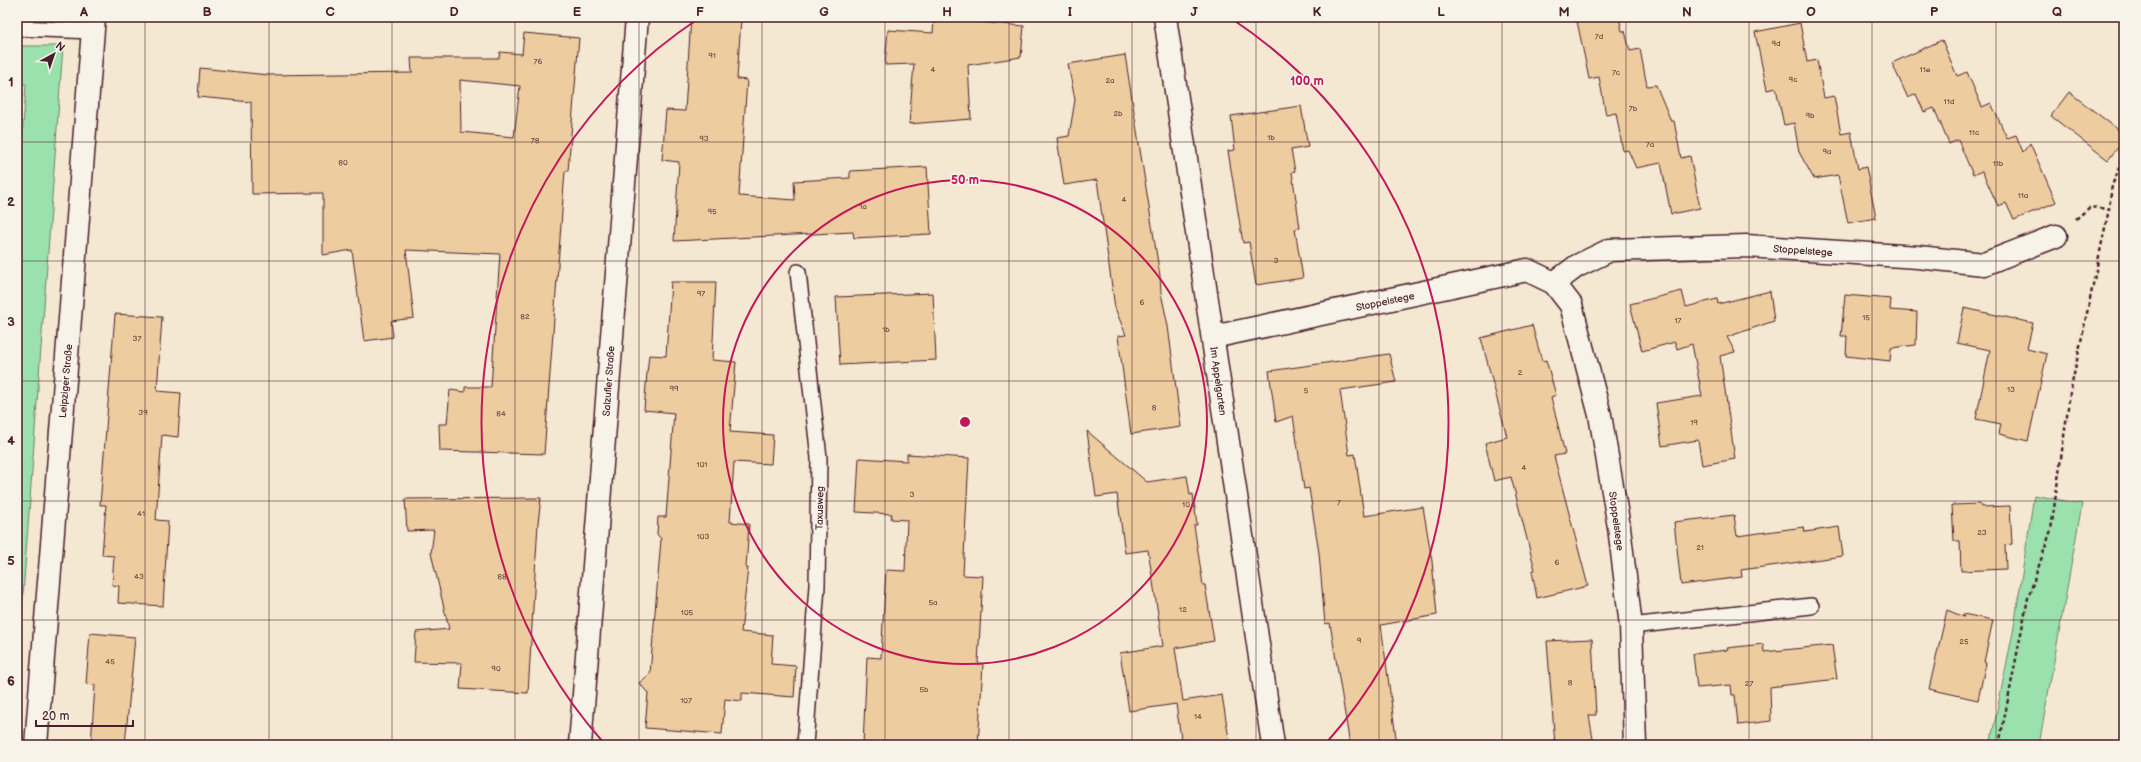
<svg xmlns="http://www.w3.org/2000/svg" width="2141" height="762" viewBox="0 0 2141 762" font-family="'Balsamiq Sans',sans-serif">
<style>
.green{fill:#9ae1ae;stroke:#72806c}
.building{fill:#edcd9f;stroke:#4a1f2b;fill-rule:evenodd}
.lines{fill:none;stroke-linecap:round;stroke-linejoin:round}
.lane-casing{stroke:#4a1f2b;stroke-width:18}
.street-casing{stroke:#4a1f2b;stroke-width:25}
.secondary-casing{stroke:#4a1f2b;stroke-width:25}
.path{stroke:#4a1f2b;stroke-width:2.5;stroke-dasharray:4 3;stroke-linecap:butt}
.lane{stroke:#f7f3e8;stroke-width:15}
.street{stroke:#f7f3e8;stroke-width:22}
.secondary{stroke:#f7f3e8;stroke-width:22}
.grid{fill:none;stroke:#4a1f2b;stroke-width:1;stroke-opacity:0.55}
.ring{fill:none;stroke:#c2185b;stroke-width:2}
.labels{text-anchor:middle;stroke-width:3.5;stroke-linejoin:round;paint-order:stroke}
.number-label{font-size:8px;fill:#734a48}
.street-label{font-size:10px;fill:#4a1f2b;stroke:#f7f3e8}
.centre{fill:#c2185b;stroke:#f7f3e8;stroke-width:2}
.ring-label{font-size:12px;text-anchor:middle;font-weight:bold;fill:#c2185b;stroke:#f7f3e8;stroke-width:3.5;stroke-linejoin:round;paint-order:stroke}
.neatline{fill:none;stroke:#4a1f2b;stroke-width:1.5}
.grid-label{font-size:13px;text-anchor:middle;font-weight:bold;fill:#4a1f2b}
</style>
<rect width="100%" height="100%" fill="#f4e8d2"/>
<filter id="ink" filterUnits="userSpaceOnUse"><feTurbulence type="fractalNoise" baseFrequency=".025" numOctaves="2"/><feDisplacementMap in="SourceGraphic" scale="8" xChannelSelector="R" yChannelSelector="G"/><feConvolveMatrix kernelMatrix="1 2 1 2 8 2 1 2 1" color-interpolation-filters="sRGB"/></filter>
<g filter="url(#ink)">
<g class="green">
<path d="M17,46H63L17,677V208L26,84H17Z"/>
<path d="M2034,495L2082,504L2039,745H1990L2014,627Z"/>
</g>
<g class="building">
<path d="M691,17H738V19H741L737,79L747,80L739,196L795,200L794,181L850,178V171L927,167L931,234L854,238L853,232L674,241L679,162L662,160L666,110L685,111Z"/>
<path d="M934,17H979V22L1024,26L1021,57L968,65L971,119L909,124L914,64L885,65L888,30L933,33Z"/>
<path d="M1596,17H1619L1622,31H1625L1630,51L1640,49L1647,86L1656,85L1671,121H1674L1681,158L1690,156L1700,208L1671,214L1661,163L1636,168L1628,150L1623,151L1616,113L1606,115L1599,77L1589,79L1585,59L1577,21Z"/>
<path d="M1800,23L1807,62L1817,60L1824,98L1834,96L1841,134L1851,132L1858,169L1866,167L1876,218L1848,223L1838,175L1814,179L1799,152L1794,123L1784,125L1776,88L1767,90L1755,32Z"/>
<path d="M524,33L579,38L568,171H565L544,454L440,451L439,424H447L450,390L465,392V387H491L500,254L406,250L414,318L391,321L393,337L364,341L352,250L323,255V193L252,194L251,102L198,97L200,68L268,75L412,73L411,58H499L500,52L522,54ZM460,80L520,86L514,137L461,132Z"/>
<path d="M1942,40L1957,76L1967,72L1982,107L1991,103L2007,138L2016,135L2023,152L2030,143L2056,202L2014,220L2006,203L1998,206L1982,171L1973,175L1958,140L1949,144L1934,108L1924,112L1916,94L1908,98L1892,63Z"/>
<path d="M1125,55L1160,276L1161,293L1168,326L1181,427L1131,434L1118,336L1126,335L1115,308L1097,180L1064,185L1057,138L1069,136L1075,100L1068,64Z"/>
<path d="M2069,92L2124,134V140L2108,160L2051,116Z"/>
<path d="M1301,106L1308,147L1291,150L1295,171L1292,172L1300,228L1295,229L1303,278L1256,285L1249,242L1243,243L1228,151L1235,150L1231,116Z"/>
<path d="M671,282H716L712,360L736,362L730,432L773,435L771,464L734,462L730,522L749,524L746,568H748L741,632L773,635L771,664L796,666L794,697L742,693V701L725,699L722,734L645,728L648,693L639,683L650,674L661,539L657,534L658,517H666L674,413L644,410L647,373L649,355L666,356Z"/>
<path d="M1682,291L1686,307L1717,299L1718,304L1770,291L1774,321L1727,337L1735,352L1720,356L1735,459L1702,465L1698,440L1662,446L1656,403L1702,396L1692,344L1677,349L1675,342L1642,351L1630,304Z"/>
<path d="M933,293L936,360L840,365L836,297Z"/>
<path d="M1845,295L1891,299L1890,310L1917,312L1916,345L1891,348L1890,361L1846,356L1847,336H1841Z"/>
<path d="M1964,308L2033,323L2027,349L2047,354L2028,441L1999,434L2001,424L1976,419L1990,350L1957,343Z"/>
<path d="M115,314L162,317L157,391L181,393L178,437L162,435L156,520L168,521L163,606L118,603L119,586L112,585L114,556L102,555L106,505H100Z"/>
<path d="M1532,325L1542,361L1546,360L1556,395L1551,397L1565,454L1554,456L1588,586L1537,598L1532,571L1535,570L1511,477L1494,481L1485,443L1507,437L1481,338Z"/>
<path d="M1389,354L1396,382L1340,390L1349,455L1355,454L1364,516L1423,507L1432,561L1437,615L1381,625L1397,745H1350L1330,623L1325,624L1319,553L1309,488L1304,489L1293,416L1276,422L1269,371Z"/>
<path d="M1087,431L1147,482L1187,476L1190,495L1193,494L1197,525H1194L1203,585H1205L1214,641L1175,648L1183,701L1222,695L1230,745H1182L1176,704L1129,711L1120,653L1163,646L1148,550L1125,553L1117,494L1096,497Z"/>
<path d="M907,454L969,458L963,575L983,576L978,663L983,664L978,745H863L867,657L881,658L886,570L905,571L907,520L891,519L892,514L856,512L859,458L907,461Z"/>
<path d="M541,498L538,523L528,693L460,689L462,663L414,662L416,632L449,629L431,553L434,530L407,531L405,499Z"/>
<path d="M1980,504L1981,507L2010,506L2012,544L2005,545L2006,569L1961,571L1960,541H1954L1952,505Z"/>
<path d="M1734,515L1737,536L1804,527L1805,532L1839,527L1843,556L1741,570L1742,577L1681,585L1674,522Z"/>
<path d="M1947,610L1964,617L1963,614L1993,620L1984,662L1986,663L1978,700L1929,689Z"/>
<path d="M90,633L135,637L125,745H91L95,685L86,684Z"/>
<path d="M1592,639L1596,715H1589L1594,745H1555L1547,641Z"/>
<path d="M1763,644L1764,652L1832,645L1837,679L1770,687L1771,721L1738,725L1735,695H1732L1731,685L1697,688L1693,654L1727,650V648Z"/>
</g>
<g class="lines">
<g class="lane-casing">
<g id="lane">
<path d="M17,28L93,31"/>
<path d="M798,272L819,458L817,586L805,745"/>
<path d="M1631,626L1811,606"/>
</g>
</g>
<g class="street-casing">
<g id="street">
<path d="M1165,17L1273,745"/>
<path d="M1554,283L1577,266L1610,250L1746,246L1918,257L1984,264L2056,236"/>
<path d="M1213,337L1527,270L1554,283L1571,305L1600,415L1619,527L1631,626L1635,745"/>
<path d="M36,745L94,17"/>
</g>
</g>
<g class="secondary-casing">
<path id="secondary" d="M580,745L637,17"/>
</g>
<g class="path">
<path d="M2076,219L2090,207L2109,209"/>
<path d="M1999,745L2028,598L2051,530L2070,393L2109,209L2112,185L2124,159"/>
</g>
<use href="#lane" class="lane"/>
<use href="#street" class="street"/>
<use href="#secondary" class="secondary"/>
</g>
</g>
<path class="grid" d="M145,17V745M269,17V745M392,17V745M515,17V745M639,17V745M762,17V745M885,17V745M1009,17V745M1132,17V745M1256,17V745M1379,17V745M1502,17V745M1626,17V745M1749,17V745M1872,17V745M1996,17V745M17,142H2124M17,261H2124M17,381H2124M17,501H2124M17,620H2124"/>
<g class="ring">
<circle cx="965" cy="422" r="242"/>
<path d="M603 742A483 483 0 0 1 698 19M1232 19A483 483 0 0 1 1327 742"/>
</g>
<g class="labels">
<g class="number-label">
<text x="1599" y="39">7d</text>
<text x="1776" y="46">9d</text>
<text x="712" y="58">91</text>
<text x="538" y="64">76</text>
<text x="933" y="72">4</text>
<text x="1925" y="72">11e</text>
<text x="1616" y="75">7c</text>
<text x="1793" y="82">9c</text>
<text x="1110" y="83">2a</text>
<text x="1949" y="104">11d</text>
<text x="1633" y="111">7b</text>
<text x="1118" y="116">2b</text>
<text x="1810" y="118">9b</text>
<text x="1974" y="135">11c</text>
<text x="1271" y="140">1b</text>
<text x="704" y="141">93</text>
<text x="535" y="143">78</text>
<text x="1650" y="147">7a</text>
<text x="1827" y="154">9a</text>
<text x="343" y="165">80</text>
<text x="1998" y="166">11b</text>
<text x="2023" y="198">11a</text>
<text x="1124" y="202">4</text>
<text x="863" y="209">1a</text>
<text x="712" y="214">95</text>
<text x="1276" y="263">3</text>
<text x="701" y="296">97</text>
<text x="1142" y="305">6</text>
<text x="525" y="319">82</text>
<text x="1866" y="320">15</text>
<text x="1678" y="323">17</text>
<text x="886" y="332">1b</text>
<text x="137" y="341">37</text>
<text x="1520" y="375">2</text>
<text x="674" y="391">99</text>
<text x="2011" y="392">13</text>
<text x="1306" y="393">5</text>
<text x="1154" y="410">8</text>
<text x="143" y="415">39</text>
<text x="501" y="416">84</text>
<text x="1694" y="425">19</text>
<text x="702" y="467">101</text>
<text x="1524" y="470">4</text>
<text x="912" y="497">3</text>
<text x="1339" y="505">7</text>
<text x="1186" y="507">10</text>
<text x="141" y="516">41</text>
<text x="1982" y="535">23</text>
<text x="703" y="539">103</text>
<text x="1700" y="550">21</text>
<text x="1557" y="565">6</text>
<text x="139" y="579">43</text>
<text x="502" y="579">88</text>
<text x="933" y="605">5a</text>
<text x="1183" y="612">12</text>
<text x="687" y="615">105</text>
<text x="1359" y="643">9</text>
<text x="1964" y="644">25</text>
<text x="110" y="664">45</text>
<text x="496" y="671">90</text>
<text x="1570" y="685">8</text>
<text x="1749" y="686">27</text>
<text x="924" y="692">5b</text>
<text x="686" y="703">107</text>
<text x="1198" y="719">14</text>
</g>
<g class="street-label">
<text transform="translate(1803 250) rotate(4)" y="4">Stoppelstege</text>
<text transform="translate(1385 301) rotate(-12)" y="4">Stoppelstege</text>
<text transform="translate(65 381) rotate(-85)" y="4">Leipziger Straße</text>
<text transform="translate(608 381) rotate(-86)" y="4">Salzufler Straße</text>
<text transform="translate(1219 381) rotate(82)" y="4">Im Appelgarten</text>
<text transform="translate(819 508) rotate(-89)" y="4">Taxusweg</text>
<text transform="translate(1617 521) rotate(82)" y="4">Stoppelstege</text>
</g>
</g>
<circle cx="965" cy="422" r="6" class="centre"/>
<g class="ring-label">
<text x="1307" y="85">100 m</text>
<text x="965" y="184">50 m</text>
</g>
<rect width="2141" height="762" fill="none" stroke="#f7f3e8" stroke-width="44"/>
<g transform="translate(54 54) rotate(40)" stroke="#f7f3e8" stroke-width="3" paint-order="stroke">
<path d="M0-3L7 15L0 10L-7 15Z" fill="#4a1f2b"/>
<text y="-6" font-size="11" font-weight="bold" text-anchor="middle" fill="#4a1f2b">N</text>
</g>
<path d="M36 720v6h97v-6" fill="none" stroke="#4a1f2b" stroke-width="2"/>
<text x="42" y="720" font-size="12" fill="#4a1f2b" stroke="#f7f3e8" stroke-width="3" paint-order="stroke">20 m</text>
<rect x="22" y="22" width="2097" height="718" class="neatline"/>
<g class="grid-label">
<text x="84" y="16">A</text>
<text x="207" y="16">B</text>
<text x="330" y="16">C</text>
<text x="454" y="16">D</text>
<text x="577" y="16">E</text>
<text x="700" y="16">F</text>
<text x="824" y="16">G</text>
<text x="947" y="16">H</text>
<text x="1070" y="16">I</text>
<text x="1194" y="16">J</text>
<text x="1317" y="16">K</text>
<text x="1441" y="16">L</text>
<text x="1564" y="16">M</text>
<text x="1687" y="16">N</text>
<text x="1811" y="16">O</text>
<text x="1934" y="16">P</text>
<text x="2057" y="16">Q</text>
<text x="11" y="86">1</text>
<text x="11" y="206">2</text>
<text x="11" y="326">3</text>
<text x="11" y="445">4</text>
<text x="11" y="565">5</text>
<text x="11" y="685">6</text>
</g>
</svg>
